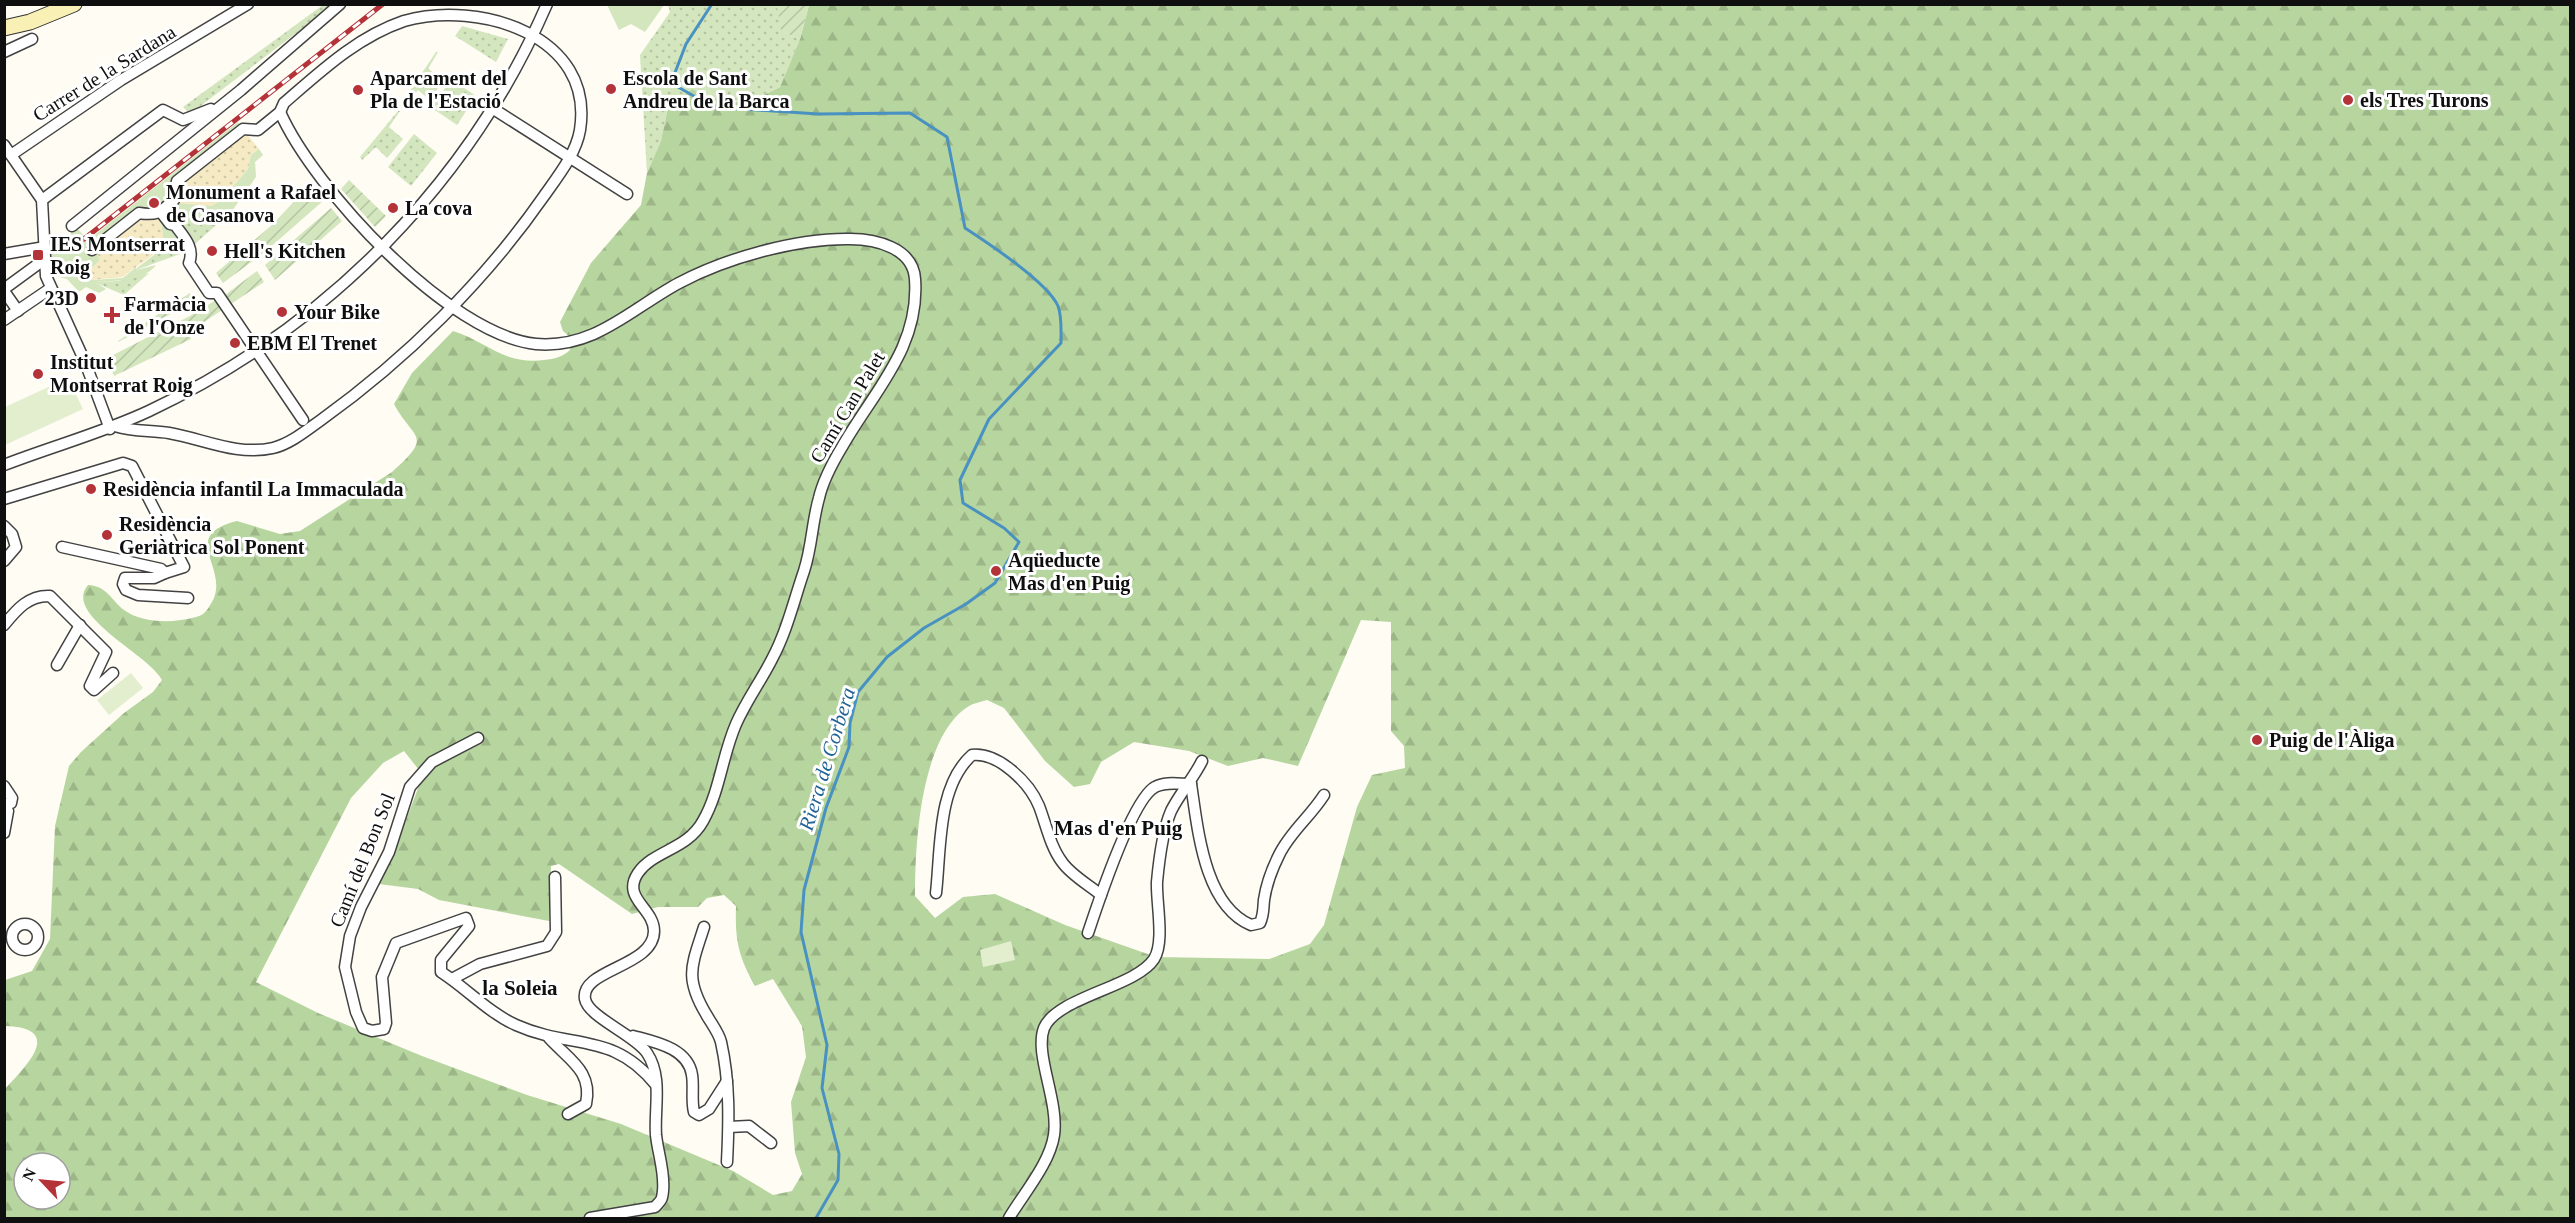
<svg xmlns="http://www.w3.org/2000/svg" width="2575" height="1223" viewBox="0 0 2575 1223" font-family="Georgia,serif">
<style>
.grass{fill:url(#grass-dots)}
.forest{fill:url(#forest-firs);fill-rule:evenodd}
.sand{fill:url(#sand-dots)}
.park{fill:#d3e6be}
.garden{fill:url(#garden-furrows)}
.pitch{fill:#e3eecf}
.lines{fill:none;stroke-linecap:round;stroke-linejoin:round}
.stream{stroke:#4991c1;stroke-width:3}
.street-casing{stroke:#424242;stroke-width:13}
.secondary-casing{stroke:#313131;stroke-width:17}
.street{stroke:#fff;stroke-width:10}
.secondary{stroke:#f8f0b4;stroke-width:15}
.rail-casing{stroke:#b33339;stroke-width:5}
.rail{stroke:#fff;stroke-width:3;stroke-dasharray:9;stroke-linecap:butt}
.poi-dot{fill:#b33339;stroke:#fff;stroke-width:2}
.labels{text-anchor:middle;stroke-width:6;stroke-linejoin:round;paint-order:stroke}
.street-label{font-size:20px;fill:#0f0f0f;stroke:#fff}
.poi-label{font-size:20px;font-weight:bold;fill:#0f0f0f;stroke:#fff;text-anchor:start}
.water-label{font-size:21px;font-style:italic;fill:#236496;stroke:#fff}
.neighbourhood-label{font-size:21px;font-weight:bold;fill:#0f0f0f;stroke:#fff}
</style>
<defs>
<pattern id="grass-dots" width="8" height="8" patternUnits="userSpaceOnUse" patternTransform="scale(1.5)"><rect width="8" height="8" fill="#d3e6be"/><path d="M2 2h.1M6 6h.1" fill="none" stroke="#b4c4a2" stroke-width="1.8" stroke-linecap="round"/></pattern>
<pattern id="forest-firs" width="22" height="20" patternUnits="userSpaceOnUse" patternTransform="scale(1.5)"><rect width="22" height="20" fill="#b7d59f"/><path d="M5 1l3.5 6h-7zM16 11l3.5 6h-7z" fill="#9cb688"/></pattern>
<pattern id="sand-dots" width="8" height="8" patternUnits="userSpaceOnUse" patternTransform="scale(1.5)"><rect width="8" height="8" fill="#f5eac3"/><path d="M2 2h.1M6 6h.1" fill="none" stroke="#d1c8a6" stroke-width="1.8" stroke-linecap="round"/></pattern>
<pattern id="garden-furrows" width="10" height="10" patternUnits="userSpaceOnUse" patternTransform="scale(1.5)"><rect width="10" height="10" fill="#d3e6be"/><path d="M-1 1l2-2M0 10L10 0M9 11l2-2" fill="none" stroke="#b4c4a2"/></pattern>
</defs>
<rect width="100%" height="100%" fill="#fefcf3"/>
<g class="grass">
<path d="M323,5H333L190,114L183,107Z"/>
<path d="M668,5H777L782,31L800,39L780,87C740,106 733,106 692,89L668,108L661,141L647,173L640,55L670,12Z"/>
<path d="M462,26L508,39L496,62L455,36Z"/>
<path d="M436,52H438L428,69L444,79L430,100L418,90L405,105L404,100Z"/>
<path d="M451,79L476,96L457,125L432,108Z"/>
<path d="M398,111H400L389,127L403,139L387,158L376,147L362,160L360,157Z"/>
<path d="M414,134L437,153L411,186L388,167Z"/>
<path d="M232,211L196,243L179,217Z"/>
<path d="M169,237L180,254L133,271L154,255Z"/>
<path d="M149,273L124,295L94,282L118,281Z"/>
</g>
<path class="forest" d="M809,5H2570V1218H5V1089C27,1065 65,1028 5,1026V980L32,971L50,939L55,826L69,766L81,752L124,713L153,692L162,680C150,655 62,615 88,585C107,586 110,599 124,610C143,624 174,623 196,617C205,615 207,610 212,602C231,569 177,536 237,521L280,534L300,531L392,472C435,434 413,440 394,404L412,373L453,331C488,342 503,365 544,360C555,359 562,357 570,350V337L563,331L560,322L591,263L641,205L647,173L661,141L668,108L692,89C733,106 740,107 780,87L800,39ZM1361,620L1391,622V731L1404,746L1405,768L1372,775L1357,807L1324,925L1310,944L1269,959L1156,957L1065,925L995,894L963,897L935,918L915,896C915,845 920,736 969,706C974,703 981,702 987,700L1004,708L1045,761L1074,787L1090,784L1101,762L1134,742L1189,751L1228,766L1263,758L1298,766ZM404,751L423,775L394,852L379,884L418,889L439,900L549,921L551,866L559,864L632,914L658,907H698L707,898L724,895L736,906C735,940 738,956 755,986L773,979L802,1026L806,1057L791,1102L795,1153L802,1174L792,1191L773,1195L733,1171L621,1124L527,1095L422,1056L318,1013L256,982L351,798L383,763ZM24,1163H60V1199H24Z"/>
<g class="sand">
<path d="M245,132L259,149L251,155L248,169L222,200L211,206L178,205L175,203L180,184Z"/>
<path d="M137,217H158L161,221L164,244C150,260 136,265 123,277L91,280L86,272L100,260L94,252Z"/>
</g>
<g class="park">
<path d="M664,5L645,32L631,24L619,30L607,5Z"/>
<path d="M238,122L245,132L180,184L175,203L211,206L222,200L248,169L251,155L259,149L263,155L255,162L256,177L232,211L180,217L196,243L180,254L169,238L164,244L161,221L158,217L141,218L95,252L100,260L86,273L92,280L123,278L136,267V270L156,265C142,283 115,280 95,282L106,289L99,293L86,287L79,292L67,279L51,275L49,252L77,228L88,240Z"/>
</g>
<g class="garden">
<path d="M777,5H809L800,39L781,31Z"/>
<path d="M349,180L386,216L375,227L341,189Z"/>
<path d="M308,187L317,198L321,195L324,200L266,251L223,283L216,273L272,225Z"/>
<path d="M331,208L342,221L275,280L265,265Z"/>
<path d="M257,271L264,282L231,304L225,295Z"/>
<path d="M190,293L195,301L118,342V341Z"/>
<path d="M216,300L222,310L188,333L191,339L114,376L107,358L190,316Z"/>
</g>
<g class="pitch">
<path d="M68,378L83,409L5,445V407Z"/>
<path d="M131,673L143,688L109,715L97,700Z"/>
<path d="M1011,941L1015,960L983,967L980,950Z"/>
</g>
<g class="lines">
<path class="stream" d="M712,4L686,44L671,83L713,107L818,114L910,113L947,137L965,228C988,243 1047,282 1058,306C1062,316 1061,332 1061,343L989,419L960,480L963,503L1004,528L1019,542L995,583L966,604L924,628L887,657L858,692L850,723L849,747L826,808L804,890L801,932L827,1045L822,1088L839,1154L838,1180L816,1218"/>
<g class="street-casing">
<g id="street">
<path d="M4,52L32,39"/>
<path d="M492,108L627,194"/>
<path d="M280,112C314,189 449,335 536,344C595,349 632,308 679,283C726,258 797,238 850,239C876,239 913,248 915,279C920,348 873,392 842,447C833,462 823,480 819,498C812,522 812,547 804,571C794,600 787,631 772,659C761,681 746,701 736,724C722,756 720,791 703,821C687,850 654,850 638,873C621,898 654,908 654,931C654,967 580,969 585,999C588,1017 635,1035 647,1053C663,1077 654,1109 656,1135C658,1154 665,1172 663,1191C662,1201 661,1200 655,1207L590,1218"/>
<path d="M4,145L42,200L46,276L85,362L110,429"/>
<path d="M11,155L121,80L248,4"/>
<path d="M42,200L163,110L183,120L211,109"/>
<path d="M160,211L170,224L175,225C184,237 195,248 189,263L209,293H217L303,420"/>
<path d="M72,226L241,90L340,4"/>
<path d="M92,250L139,213C158,216 160,212 174,200L177,181L243,129L258,130L280,112L284,103C321,71 357,37 404,21C479,0 595,35 580,130C576,154 558,176 544,196C484,282 406,359 321,420C307,430 290,444 273,448C236,456 204,439 169,433C151,430 133,432 115,426"/>
<path d="M4,254L45,247"/>
<path d="M4,289L45,259"/>
<path d="M4,291L18,311"/>
<path d="M4,320L51,288"/>
<path d="M4,465C53,446 102,433 149,411C326,328 469,184 547,4"/>
<path d="M4,499L123,463L132,466L184,567L165,573"/>
<path d="M4,526L12,534L16,547L4,561"/>
<path d="M62,547L161,569L165,573L154,578H125L123,584L126,590L138,595L188,598"/>
<path d="M4,625C17,609 29,595 50,596L106,652L90,686L94,690L113,673"/>
<path d="M57,665L80,625"/>
<path d="M478,738L432,762L410,787L389,852L361,907L350,936L345,967L356,1012L363,1028L372,1031L384,1029L386,1023L382,977L396,943L466,918L469,926L441,960V972C466,988 489,1013 516,1025C572,1050 613,1031 656,1085"/>
<path d="M1191,784C1198,830 1204,905 1251,925L1260,923C1264,914 1263,909 1264,900C1266,886 1272,869 1279,855C1290,832 1310,817 1324,795"/>
<path d="M4,786L12,798L11,803L4,804"/>
<path d="M4,805L8,811L4,833"/>
<path d="M936,893C941,849 937,786 972,755C998,752 1029,782 1039,806C1046,824 1050,846 1062,862C1071,875 1089,885 1101,895"/>
<circle cx="25" cy="937" r="13"/>
<path d="M704,927C692,965 684,977 706,1014C711,1023 719,1033 721,1042C730,1082 729,1122 727,1162"/>
<path d="M1088,933C1097,906 1132,799 1155,787C1165,781 1180,784 1191,784"/>
<path d="M452,979L480,964L547,946L556,932L555,877"/>
<path d="M633,1036C655,1042 688,1048 692,1075C694,1087 691,1100 694,1112L699,1115L709,1109L727,1081"/>
<path d="M549,1038C569,1060 593,1071 586,1104L568,1114"/>
<path d="M729,1127L749,1126L771,1143"/>
<path d="M1009,1218C1024,1193 1050,1163 1054,1135C1059,1101 1034,1054 1044,1028C1057,997 1136,987 1154,959C1165,942 1156,902 1157,882C1159,860 1162,832 1171,811C1180,793 1193,779 1202,761"/>
</g>
</g>
<g class="secondary-casing">
<path id="secondary" d="M4,28L30,22L74,4"/>
</g>
<use href="#street" class="street"/>
<use href="#secondary" class="secondary"/>
<g class="rail-casing">
<path id="rail" d="M84,239L383,4"/>
</g>
<use href="#rail" class="rail"/>
</g>
<g class="poi-dot">
<circle cx="611" cy="89" r="6"/>
<circle cx="358" cy="90" r="6"/>
<circle cx="2348" cy="100" r="6"/>
<circle cx="154" cy="203" r="6"/>
<circle cx="393" cy="208" r="6"/>
<circle cx="212" cy="251" r="6"/>
<rect x="32" y="249" width="12" height="12" rx="3"/>
<circle cx="91" cy="298" r="6"/>
<circle cx="282" cy="312" r="6"/>
<path d="M109 306h6v6h6v6h-6v6h-6v-6h-6v-6h6z"/>
<circle cx="235" cy="343" r="6"/>
<circle cx="38" cy="374" r="6"/>
<circle cx="91" cy="489" r="6"/>
<circle cx="107" cy="535" r="6"/>
<circle cx="996" cy="571" r="6"/>
<circle cx="2257" cy="740" r="6"/>
</g>
<g class="labels">
<g class="street-label">
<text transform="translate(104 73) rotate(-32)" y="7">Carrer de la Sardana</text>
<text transform="translate(847 407) rotate(-59)" y="7">Camí Can Palet</text>
<text transform="translate(362 860) rotate(-68)" y="7">Camí del Bon Sol</text>
</g>
<g class="poi-label">
<text x="370" y="85">Aparcament del<tspan x="370" dy="23">Pla de l'Estació</tspan></text>
<text x="623" y="85">Escola de Sant<tspan x="623" dy="23">Andreu de la Barca</tspan></text>
<text x="2360" y="107">els Tres Turons</text>
<text x="166" y="199">Monument a Rafael<tspan x="166" dy="23">de Casanova</tspan></text>
<text x="405" y="215">La cova</text>
<text x="50" y="251">IES Montserrat<tspan x="50" dy="23">Roig</tspan></text>
<text x="224" y="258">Hell's Kitchen</text>
<text x="79" y="305" text-anchor="end">23D</text>
<text x="124" y="311">Farmàcia<tspan x="124" dy="23">de l'Onze</tspan></text>
<text x="294" y="319">Your Bike</text>
<text x="247" y="350">EBM El Trenet</text>
<text x="50" y="369">Institut<tspan x="50" dy="23">Montserrat Roig</tspan></text>
<text x="103" y="496">Residència infantil La Immaculada</text>
<text x="119" y="531">Residència<tspan x="119" dy="23">Geriàtrica Sol Ponent</tspan></text>
<text x="1008" y="567">Aqüeducte<tspan x="1008" dy="23">Mas d'en Puig</tspan></text>
<text x="2269" y="747">Puig de l'Àliga</text>
</g>
<g class="water-label">
<text transform="translate(827 759) rotate(-73)" y="7">Riera de Corbera</text>
</g>
<g class="neighbourhood-label">
<text x="1118" y="835">Mas d'en Puig</text>
<text x="520" y="995">la Soleia</text>
</g>
</g>
<rect width="2575" height="1223" fill="none" stroke="#0f0f0f" stroke-width="12"/>
<g transform="translate(42 1181) rotate(296)"><circle r="28" fill="#ffffff" stroke="#9f9f9f" stroke-width="1.5"/>
<path d="M0-4.5L10 22L0 15L-10 22Z" fill="#b33339"/>
<text y="-9" font-size="16" font-weight="bold" text-anchor="middle" fill="#0f0f0f">N</text>
</g>
</svg>
